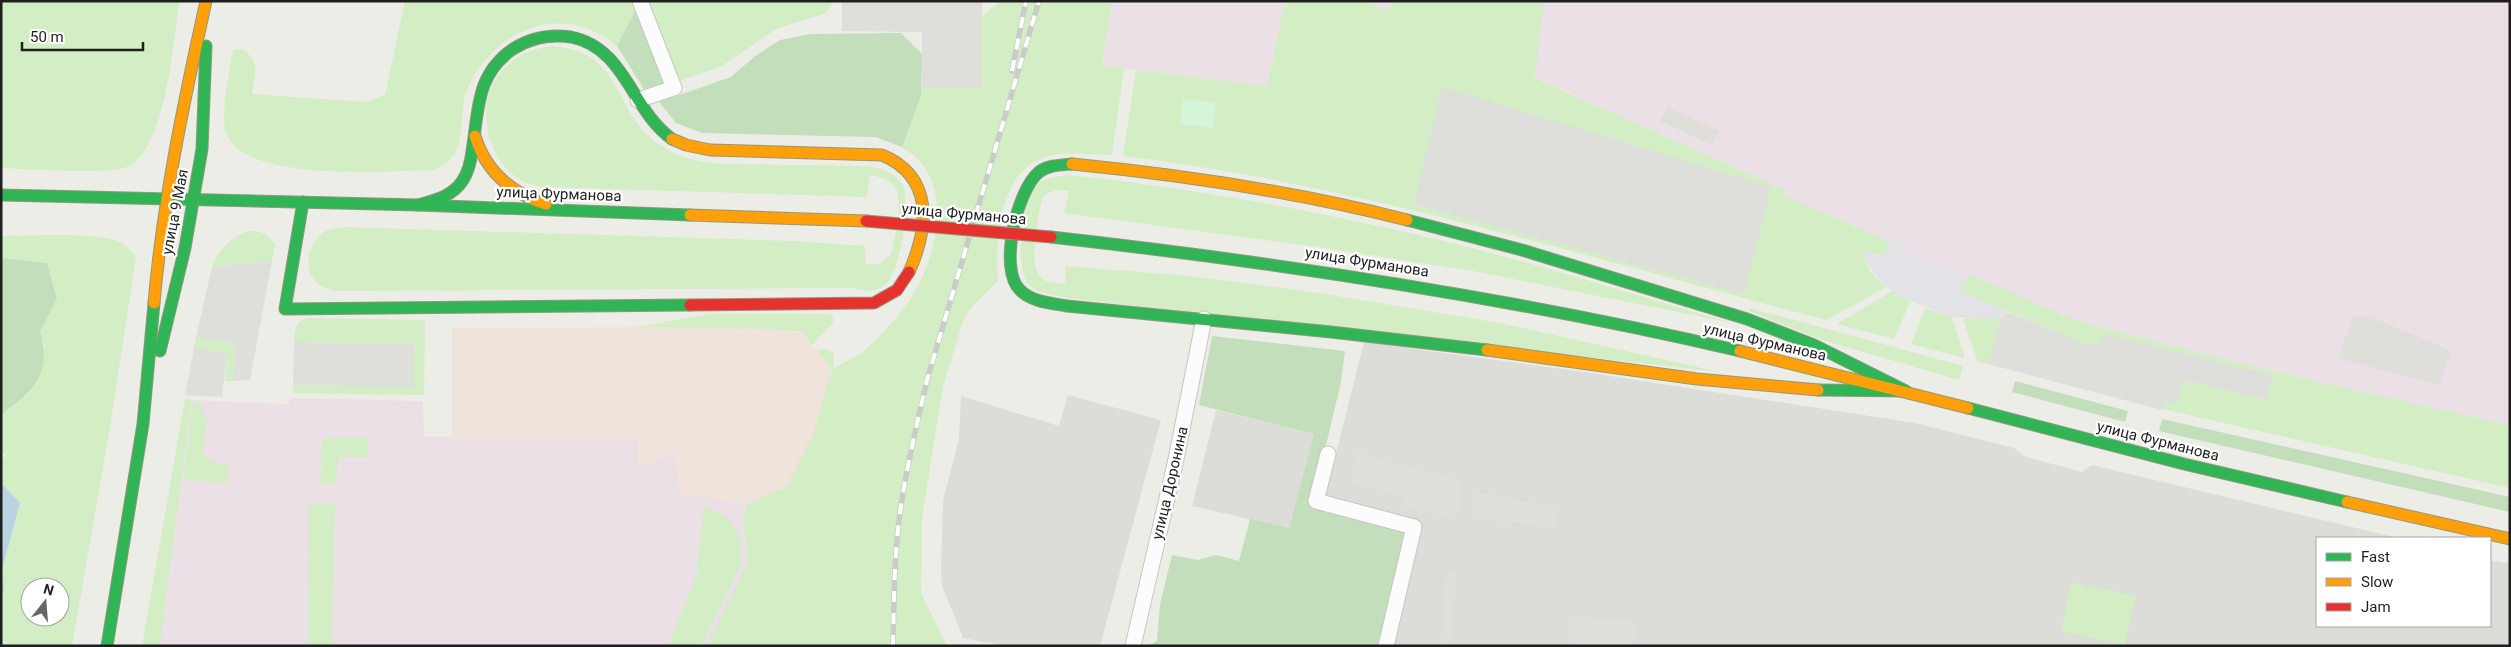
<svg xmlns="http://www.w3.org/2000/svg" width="2511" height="647" viewBox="0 0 2511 647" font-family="Roboto,sans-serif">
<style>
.residential{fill:#dcdcd9}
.commercial{fill:#f0e3dc}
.industrial{fill:#ebe0e5}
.grass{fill:#d3edc5;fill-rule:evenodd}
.forest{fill:#c2debb}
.park{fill:#d4f5da}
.parking{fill:#dededb}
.plaza{fill:#e3e2e7}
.water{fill:#b9d3e2}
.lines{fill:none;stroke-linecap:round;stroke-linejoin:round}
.street-casing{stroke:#c6c6c4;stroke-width:17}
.fast-casing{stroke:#92997e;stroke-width:13}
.slow-casing{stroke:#92997e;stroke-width:13}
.jam-casing{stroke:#92997e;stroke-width:13}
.street{stroke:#fcfcfc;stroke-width:15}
.fast{stroke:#30b455;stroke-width:11}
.slow{stroke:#ff9f0a;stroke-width:11}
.jam{stroke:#e5322d;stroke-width:11}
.rail-casing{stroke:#cbcbca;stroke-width:5.5}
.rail{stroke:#fff;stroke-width:4;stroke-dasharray:11;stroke-linecap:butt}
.jam-bridge-casing{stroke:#92997e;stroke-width:13;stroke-linecap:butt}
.jam-bridge{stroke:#e5322d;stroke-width:11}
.labels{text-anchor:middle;stroke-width:4.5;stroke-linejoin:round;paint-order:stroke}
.street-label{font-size:15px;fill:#1f1f1f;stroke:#fff}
</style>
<rect width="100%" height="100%" fill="#edede8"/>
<g class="residential">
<path d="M1364,342L1591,373L1915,423L2014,448L2026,457L2082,472L2092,465L2398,538H2317V626H2490V560L2510,564V646H1391L1420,522L1325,497Z"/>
<path d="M1068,395L1161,420L1100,646H1005L963,638L942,586L941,570L943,500L959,439L961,396L1059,426Z"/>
<path d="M1216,410L1314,434L1289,528L1192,506Z"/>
</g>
<path class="commercial" d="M637,327L769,329L803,332L832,370L813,434L787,486L747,504L678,494L637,467V438L452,437V328Z"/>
<g class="industrial">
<path d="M1112,1H1285L1267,86L1102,66Z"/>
<path d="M1366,1H2510V425L2301,378L2080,322L1969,274L1967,277L1899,248L1902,242L1880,233L1879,237L1783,195L1785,190Z"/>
<path d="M289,398L423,401L424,437L637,438V467L675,454L679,494L747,504L743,520L748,562L707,646H160L192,400L289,404Z"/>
</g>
<g class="grass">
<path d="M1,1H179C174,39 166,151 127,167C105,175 29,169 1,168Z"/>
<path d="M405,1H633L636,9L617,46C564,2 498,27 469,85C454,115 474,156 433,170C388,171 243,183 226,133C220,116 230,69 233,50L241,49C262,60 254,75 252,94L367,102L385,95Z"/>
<path d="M646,1H834L826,13L776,29L722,66L677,82Z"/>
<path d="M1001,1H1112L1102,65L1124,68L1112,155C1090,155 1063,150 1042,158C999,174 995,243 998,281L970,309L964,318L943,386L922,518L921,593L947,646H707L748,562L743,520L747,504L787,486L813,434L832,370L817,350L827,349L834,354L833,369C843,363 856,357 866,349C883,334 906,308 917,288C936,253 949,194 920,161C915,156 908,151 902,147L922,88L982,87V16Z"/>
<path d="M1285,1H1366L1388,11L1392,1H1544L1535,78L1785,190L1783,195L1890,242L1885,253L1878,255L1864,249C1862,264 1875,278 1886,287L1827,320C1594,260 1363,185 1123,156L1136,70L1267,86Z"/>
<path d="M550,46C627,51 610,112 660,145C679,158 702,163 725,164L867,166C880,168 896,172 903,186C911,203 900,275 884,286C874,293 862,290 850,288L335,291C330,289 324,288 320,285C303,273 306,249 319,236C326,229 335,228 345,227L794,241L865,246L866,264H879L891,254C895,239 904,201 895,187C889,179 879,177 870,175L867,197L544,187C538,186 531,184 525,182C493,168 480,124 489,93C493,81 502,70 511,62C522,52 537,49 550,46Z"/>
<path d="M1068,175C1186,187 1304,209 1419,235C1523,259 1626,292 1728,322L1473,271L1325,248L1064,213L1069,191L1054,190L1044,195C1039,207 1038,220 1036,234C1033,259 1030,287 1065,283L1066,266L1189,276L1312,292L1500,323L1720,372L1068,298C1056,295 1038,294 1029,285C1014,269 1022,200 1036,186C1045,177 1057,177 1068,175Z"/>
<path d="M248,231C260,231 268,233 275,244L272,261L212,267C217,250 232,237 248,231Z"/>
<path d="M1,236C31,236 97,231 122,243C128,247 131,251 136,257L110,427L72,646H1V597L4,592L2,570L20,503L1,483L3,471L1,460L6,455L1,453V415L18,403L45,348L40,331L57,299L47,263L1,258ZM30,587H60V617H30Z"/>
<path d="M1969,274L2080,322L2301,378L2510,425V488L2162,409L2165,401L2182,380L2266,400L2102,333L2099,343L2089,345L1961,292Z"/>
<path d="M1892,291L1910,302L1894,339L1837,324Z"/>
<path d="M1750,308L1963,366L1959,380L1822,340L1749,311Z"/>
<path d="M1925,308L1952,317L1965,358L1911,344Z"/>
<path d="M710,314H829L833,317V323L812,345L803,332L769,329L637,327Z"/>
<path d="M2001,317L1988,364L1978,362L1963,319Z"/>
<path d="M309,318L425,320L424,395L293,393V385L413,387V344L294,342C295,331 295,320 309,318Z"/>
<path d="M196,337L231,343L236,350L233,381H225L227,354L194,348Z"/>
<path d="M185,399L192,400L160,646H142Z"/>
<path d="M193,402L202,403L201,412L207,417L203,455L213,463L229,465L228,483L184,480Z"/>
<path d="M322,438H368V457H338L336,484H320Z"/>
<path d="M309,504H335L332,646L308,645Z"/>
<path d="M704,507L726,517L738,533L742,563L701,646H668L696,577Z"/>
<path d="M2071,582L2136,596L2125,645L2061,631Z"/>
</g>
<g class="forest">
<path d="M636,9L667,82L644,89L617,46Z"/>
<path d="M901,33L922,54L921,95L902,147L875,137L702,133L676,123L659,102L731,77L755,56L780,40L810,34Z"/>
<path d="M1,258L47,263L57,299L40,331C53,373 33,391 1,415Z"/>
<path d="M1212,336L1345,351L1341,382L1312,504L1407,532L1380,646H1147L1157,641L1160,604L1172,555L1198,560L1216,555L1239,561L1250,519L1289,528L1314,434L1199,405Z"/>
<path d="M2015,381L2128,411L2125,422L2012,392Z"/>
<path d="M2162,419L2510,497V512L2159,431Z"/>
</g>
<path class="park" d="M1183,99L1216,103L1213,128L1180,124Z"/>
<g class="parking">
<path d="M842,1H982V87L922,88V32L842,31Z"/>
<path d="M1442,87L1771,187L1744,294L1414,204Z"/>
<path d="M1667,107L1719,131L1712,145L1660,121Z"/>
<path d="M272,261L250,380L233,381L236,350L231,343L196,337L212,267Z"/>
<path d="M2010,313L2089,345L2099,343L2102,333L2272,375L2266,400L2183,380L2177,403L2165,401L2162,410L1988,364L2001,317Z"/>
<path d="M2369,316L2451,351L2439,385L2338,358L2353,317Z"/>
<path d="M294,342L414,344L413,387L293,385Z"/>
<path d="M194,348L227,354L222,397L185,395Z"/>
<path d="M1357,453L1460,480L1456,519L1404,506L1406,496L1350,482Z"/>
<path d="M1474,491L1556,508L1554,528L1471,517Z"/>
<path d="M1448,571H1457L1449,646H1441Z"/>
<path d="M1569,617L1634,621L1633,646H1580L1568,641Z"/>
</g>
<path class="plaza" d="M1880,233L1902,242L1900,248L1967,277L1961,292L2010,313L1994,319L1952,317L1900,297L1882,283L1865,260L1863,249L1878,255L1885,253L1890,242L1879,237Z"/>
<path class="water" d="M1,483L20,503L2,570L4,592L1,597Z"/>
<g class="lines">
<g class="street-casing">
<g id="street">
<path d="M638,100L674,88L640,1"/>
<path d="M1328,454L1316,501L1414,527L1386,646"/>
<path d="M1133,646L1175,464L1204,319"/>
</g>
</g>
<g class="fast-casing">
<g id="fast">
<path d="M1072,164C1061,165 1048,165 1039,172C1017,190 998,269 1020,290C1032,302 1051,303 1067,306L1331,332L1487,350"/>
<path d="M1,195L418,205L690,215"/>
<path d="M303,202L285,309L690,305"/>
<path d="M418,205C436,200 453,196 463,180C468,172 471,160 472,151C479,111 475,75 513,49C530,38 550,34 571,37C626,48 631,110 672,139"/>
<path d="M1407,220L1522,250L1747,319L1814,345L1906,391L1818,390"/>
<path d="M1051,237C1283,263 1513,298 1740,351"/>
<path d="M160,351L185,248L202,149L206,46"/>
<path d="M1968,408L2184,464L2347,502"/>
<path d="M107,646L143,424L154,303"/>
</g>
</g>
<g class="slow-casing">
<g id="slow">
<path d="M475,136C486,172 511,193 546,204"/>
<path d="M672,139L686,145L710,150L882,155C934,177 929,227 909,272"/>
<path d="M1072,164C1185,175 1297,192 1407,220"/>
<path d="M690,215L866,221"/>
<path d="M154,303C163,200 184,101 206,1"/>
<path d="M1487,350L1697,379L1818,390"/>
<path d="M1740,351L1968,408"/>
<path d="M2347,502L2510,539"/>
</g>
</g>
<g class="jam-casing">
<path id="jam" d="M690,305L874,303L897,290L909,272"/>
</g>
<use href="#street" class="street"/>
<use href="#fast" class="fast"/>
<use href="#slow" class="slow"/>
<use href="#jam" class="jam"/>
<g class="rail-casing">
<g id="rail">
<path d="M1012,71L1026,1"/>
<path d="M893,646C894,597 894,548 902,500C908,460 918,420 927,380L1039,1"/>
</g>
</g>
<use href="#rail" class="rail"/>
<g class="jam-bridge-casing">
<path id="jam-bridge" d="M866,221L1051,237"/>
</g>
<use href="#jam-bridge" class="jam-bridge"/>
</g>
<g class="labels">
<g class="street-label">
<text transform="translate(559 194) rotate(2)" y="5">улица Фурманова</text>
<text transform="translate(175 212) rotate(-79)" y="5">улица 9 Мая</text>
<text transform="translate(964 214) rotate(5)" y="5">улица Фурманова</text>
<text transform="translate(1367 262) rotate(9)" y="5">улица Фурманова</text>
<text transform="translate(1765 342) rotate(13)" y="5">улица Фурманова</text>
<text transform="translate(2158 441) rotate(14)" y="5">улица Фурманова</text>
<text transform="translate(1170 483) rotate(-77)" y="5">улица Доронина</text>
</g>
</g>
<rect width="2511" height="647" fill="none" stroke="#1f1f1f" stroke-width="5"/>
<rect x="2316" y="537" width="175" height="90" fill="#ffffff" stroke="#a5a5a5"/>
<rect x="2326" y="553" width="25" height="8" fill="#30b455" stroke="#a5a5a5"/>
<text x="2361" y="562" font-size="15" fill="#1f1f1f">Fast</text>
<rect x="2326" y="578" width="25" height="8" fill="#ff9f0a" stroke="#a5a5a5"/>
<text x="2361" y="587" font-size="15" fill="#1f1f1f">Slow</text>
<rect x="2326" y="603" width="25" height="8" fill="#e5322d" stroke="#a5a5a5"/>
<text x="2361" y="612" font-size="15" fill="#1f1f1f">Jam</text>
<g transform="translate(45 602) rotate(17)"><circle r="24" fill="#ffffff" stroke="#a5a5a5"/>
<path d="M0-4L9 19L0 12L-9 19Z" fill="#676765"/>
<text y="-8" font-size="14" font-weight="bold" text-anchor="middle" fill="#1f1f1f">N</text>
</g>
<path d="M22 42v8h121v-8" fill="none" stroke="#1f1f1f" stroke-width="2.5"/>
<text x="30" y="42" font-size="15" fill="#1f1f1f" stroke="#ffffff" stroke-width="4" paint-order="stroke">50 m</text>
</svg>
